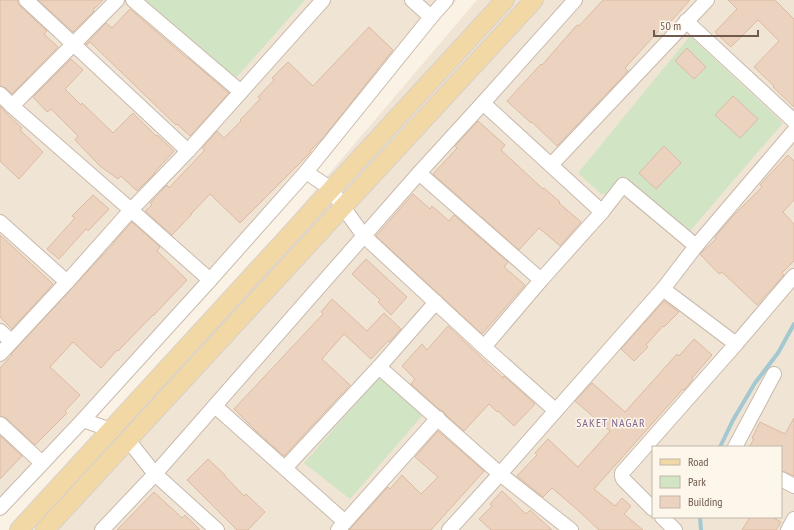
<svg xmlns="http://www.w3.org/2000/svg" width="794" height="530" viewBox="0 0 794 530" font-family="'PT Sans Narrow',sans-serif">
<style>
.residential{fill:#f0e4d4;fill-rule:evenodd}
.green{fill:#d1e5c5}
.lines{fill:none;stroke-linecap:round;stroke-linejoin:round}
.stream{stroke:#a3c8d2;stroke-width:4}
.building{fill:#ecd3bf;stroke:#ddbaa1}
.minor-casing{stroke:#c9baac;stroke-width:16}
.major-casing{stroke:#d7d1cd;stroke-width:20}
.minor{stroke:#fff;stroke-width:14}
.major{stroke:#f2d8a4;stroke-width:18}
.labels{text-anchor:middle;stroke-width:3;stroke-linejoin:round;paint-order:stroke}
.neighbourhood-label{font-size:12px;letter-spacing:1px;fill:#80658c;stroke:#fdf6ea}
</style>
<rect width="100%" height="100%" fill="#faf2e5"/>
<g class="residential">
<path d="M0,0H457L204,277L0,506Z"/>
<path d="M477,0H794V530H26ZM653,447H781V517H653Z"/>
</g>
<g class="green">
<path d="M142,0H305L236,78Z"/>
<path d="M690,36L783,123L684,238L627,193L601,194L578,173Z"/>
<path d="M380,376L422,416L350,499L304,463Z"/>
</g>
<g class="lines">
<g class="stream">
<path d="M720,447L733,420L755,383L778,353L794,324"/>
<path d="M700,517L701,530"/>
</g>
</g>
<g class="building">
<path d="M0,0H18V3L20,6L47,31L44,34L58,47L12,94L6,88L0,86Z"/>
<path d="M38,0H103L93,10L94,11L73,32Z"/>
<path d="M603,0H690L665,28L663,26L625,68L628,71L557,146L532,122L531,123L507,101L541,64L542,65L577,25L579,26Z"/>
<path d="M728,0H775L794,19V107L773,87L774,86L754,67L779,41L758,20L731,47L715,32L737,9Z"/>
<path d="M130,9L187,58H188L229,93L190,136L177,124L176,125L90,42L87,45L86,44L106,23L112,28Z"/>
<path d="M369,27L393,50L323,138L310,151L311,152L240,223L210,194L191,214H192L172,235L145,211L152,205L150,203L167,185L169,188L204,151L205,150L202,148L217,131L224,138L241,121L240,120L260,99L258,97L274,80L272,78L288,62L313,86Z"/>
<path d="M687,48L706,67L694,79L675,61Z"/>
<path d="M71,59L83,70L65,89L81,105L82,103L113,133L133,113L156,136L157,135L174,151L154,173H155L137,191L121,176L118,179L100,166L75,140L78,136L51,109L47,112L33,97Z"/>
<path d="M733,96L758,119L740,138L715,115Z"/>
<path d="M0,106L5,112L22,128L20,130L43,152L19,179L0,161Z"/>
<path d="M478,121L505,145L501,150L543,189L544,188L560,202L559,203L581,222L560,246L539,228L519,250L433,174L457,148L455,146Z"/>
<path d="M664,146L681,163L656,189L639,173Z"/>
<path d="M788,155L794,161V200L783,212L794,224V261L782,273L784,275L757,305L722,272L719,274L700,254L716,239L715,237L732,217L762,187L760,185Z"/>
<path d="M413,194L430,209L432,206L449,221L454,215L508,262L504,267L525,285L482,334L376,236Z"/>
<path d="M93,195L109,209L88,231L86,229L59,259L47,249L75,218L72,216Z"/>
<path d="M132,222L160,247L157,251L187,280L153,316V315L118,351L117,350L101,368L73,342L50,367L80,395L65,411L67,413L35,445L6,418L0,416V368L12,355L11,354L114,243H113Z"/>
<path d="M0,235L53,284L12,329L0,317Z"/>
<path d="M366,259L407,297L391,315L378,302L380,300L352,274Z"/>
<path d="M332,299L367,331L384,313L401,329L389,342L388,341L371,359L344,334L322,359L350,385L284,456L257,432L234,409L323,314L321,312Z"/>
<path d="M664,301L679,312L664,327L663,326L646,345L648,347L634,361L621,349Z"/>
<path d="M448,326L503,378L504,376L535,404L514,426L498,411L497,412L489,404L464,431L446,415L443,411L440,410L411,384L415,379L402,366L422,344L427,350Z"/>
<path d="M694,339L712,355L692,378L693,379L684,390L683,389L594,489L615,506L622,498L631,506L624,514L643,530H599L580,512L552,488L543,497L517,476L537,455L535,453L548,439L578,467L610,431L575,401L592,383L625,412L677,354L679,356Z"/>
<path d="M794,418V476L785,472L781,471V447H749L754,439L752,438L760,422L785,434Z"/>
<path d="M438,431L484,471L431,530H349L388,487L390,489L402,475L421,494L438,477L415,457Z"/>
<path d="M0,436L22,456L0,479Z"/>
<path d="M208,459L225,475V476L244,496L246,494L265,512L248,530H237L187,480Z"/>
<path d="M502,491L526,514L530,510L552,530H491L479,519L492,506L490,504Z"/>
<path d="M154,492L182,518L185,515L200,530H117Z"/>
<path d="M750,517H772L781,522L776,530H742Z"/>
</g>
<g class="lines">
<g class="minor-casing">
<g id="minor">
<path d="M26,0L188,151"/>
<path d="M133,0L241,92"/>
<path d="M412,0L431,17"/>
<path d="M686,21L794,121"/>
<path d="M0,94L12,106L131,210L210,280"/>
<path d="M483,103L602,212"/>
<path d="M12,106L117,0"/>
<path d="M551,165L707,0"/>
<path d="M306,172L331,189L343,207L364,236L484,347L555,410"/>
<path d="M419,173L541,280"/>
<path d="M0,222L67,282"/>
<path d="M663,289L736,344L794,276"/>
<path d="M0,331L11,341"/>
<path d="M484,347L541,280L602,212L623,185L696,246"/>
<path d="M0,354L67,282L131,210L188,151L323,0"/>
<path d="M379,367L500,474L571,530"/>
<path d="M215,406L345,522"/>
<path d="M83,420L111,430"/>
<path d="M0,424L42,463"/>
<path d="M128,440L155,474L217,530"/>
<path d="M735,447L774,374"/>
<path d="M285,468L379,367L436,302"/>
<path d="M781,479L794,486"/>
<path d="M0,508L83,420L210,280L306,172L431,17L446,0"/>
<path d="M653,509L623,479L622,476V473L736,344"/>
<path d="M662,517L675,530"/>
<path d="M102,530L155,474L419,173L483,103L575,0"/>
<path d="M338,530L438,418"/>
<path d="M449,530L500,474L663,289L696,246L794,131"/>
<path d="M788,530L794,519"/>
</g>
</g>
<g class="major-casing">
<g id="major">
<path d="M19,530L505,0"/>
<path d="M45,530L534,0"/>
</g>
</g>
<use href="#minor" class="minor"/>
<use href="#major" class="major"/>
</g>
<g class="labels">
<g class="neighbourhood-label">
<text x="611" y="427">SAKET NAGAR</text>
</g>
</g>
<rect x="652" y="446" width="130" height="72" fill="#fdf6ea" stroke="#c4b8ab"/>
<rect x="660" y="459" width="20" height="6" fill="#f2d8a4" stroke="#c4b8ab"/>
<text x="688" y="466" font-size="12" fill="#6f5a4d">Road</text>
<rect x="660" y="476" width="20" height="12" fill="#d1e5c5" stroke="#c4b8ab"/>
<text x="688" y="486" font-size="12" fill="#6f5a4d">Park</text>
<rect x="660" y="496" width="20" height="12" fill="#ecd3bf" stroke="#c4b8ab"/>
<text x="688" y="506" font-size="12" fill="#6f5a4d">Building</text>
<path d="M654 30v6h104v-6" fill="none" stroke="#6f5a4d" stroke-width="2"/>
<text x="660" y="30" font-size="12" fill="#6f5a4d" stroke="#fdf6ea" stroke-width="3" paint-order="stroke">50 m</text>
</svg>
